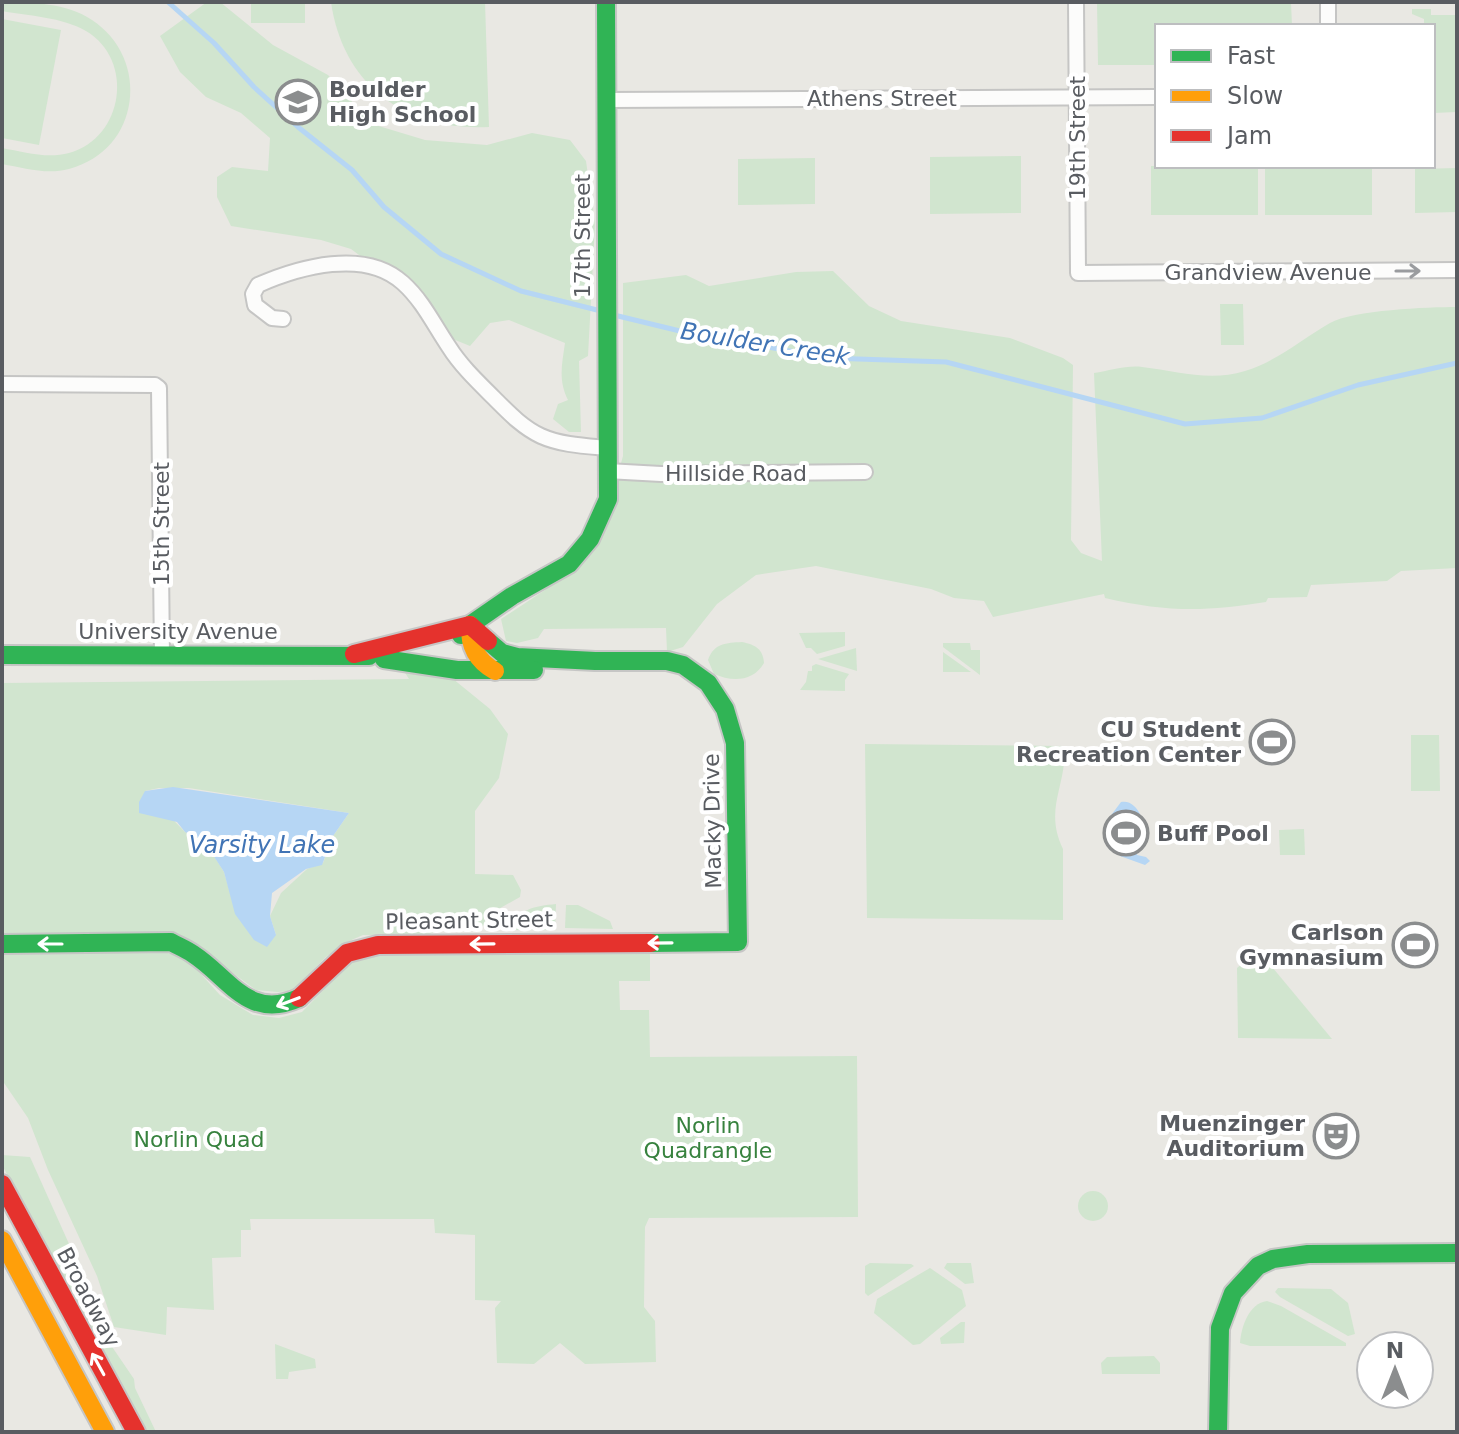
<svg xmlns="http://www.w3.org/2000/svg" width="1459" height="1434" viewBox="0 0 1459 1434" font-family="'DejaVu Sans',sans-serif">
<style>
.green{fill:#d1e5cf;fill-rule:evenodd}
.water{fill:#b6d6f4}
.lines{fill:none;stroke-linecap:round;stroke-linejoin:round}
.stream{stroke:#b6d6f4;stroke-width:5}
.street-casing{stroke:#c5c5c4;stroke-width:18}
.fast-casing{stroke:#c6c6c5;stroke-width:22}
.slow-casing{stroke:#c6c6c5;stroke-width:22}
.jam-casing{stroke:#c6c6c5;stroke-width:22}
.street{stroke:#fcfcfb;stroke-width:14}
.fast{stroke:#30b455;stroke-width:18}
.slow{stroke:#ff9f0a;stroke-width:18}
.jam{stroke:#e5322d;stroke-width:18}
.oneway{stroke:#9a9c9f}
.oneway2{stroke:#fff}
.labels{text-anchor:middle;stroke-width:8;stroke-linejoin:round;paint-order:stroke}
.poi-label{font-size:22px;font-weight:bold;fill:#595c61;stroke:#fff;text-anchor:end}
.street-label{font-size:22px;fill:#595c61;stroke:#fff}
.park-label{font-size:22px;fill:#37823e;stroke:#fff}
.water-label{font-size:24px;font-style:italic;fill:#4174b5;stroke:#fff}
</style>
<rect width="100%" height="100%" fill="#e9e8e3"/>
<g class="green">
<path d="M2,2C31,2 67,3 92,20C151,59 141,150 69,169C47,175 24,168 2,164V148C24,152 47,159 69,153C124,138 135,60 86,31C62,17 29,16 2,11Z"/>
<path d="M207,2H220L273,45L328,75L372,124L425,140L487,145L532,133L570,140L586,161L595,225L588,356L579,361L581,432H569L553,419L558,404L568,400C558,380 562,364 565,343L509,320L490,323L470,346L448,337L437,313L351,249L321,240L231,226L217,197V177L232,167L268,171L270,138L241,113L206,97L180,72L160,36Z"/>
<rect x="251" y="2" width="54" height="21"/>
<path d="M331,2H485L489,127C406,131 343,86 331,2Z"/>
<path d="M1097,2H1291L1292,26H1157V65H1098Z"/>
<path d="M1412,9H1431V15H1457V112L1433,113V26H1424V19L1412,14Z"/>
<path d="M2,19L61,30L39,145L2,138Z"/>
<path d="M1021,156V213L930,214V157Z"/>
<path d="M815,158V204L738,205V159Z"/>
<rect x="1151" y="166" width="107" height="49"/>
<path d="M1372,166V215H1265V167Z"/>
<path d="M1457,168V212L1415,213V169Z"/>
<path d="M833,271L869,306L901,321L1010,338L1063,358L1073,365L1071,540L1081,553L1102,561L1094,373C1109,371 1127,365 1142,367C1178,371 1209,382 1245,371C1276,362 1302,339 1330,323C1353,310 1428,307 1457,307V568L1401,571L1387,581L1311,585L1307,597L1268,598L1266,602C1204,612 1166,612 1105,598L1104,594L993,617L984,601L954,598L931,589L816,566L756,575L717,604L683,647L667,652L666,628L544,629L538,638L517,643L506,641L501,619L545,590L601,535L623,456V283L686,275L709,286L796,272Z"/>
<path d="M1220,304H1243L1244,345H1221Z"/>
<path d="M845,632V646L817,654L811,648H806L799,633Z"/>
<path d="M742,642C756,645 763,649 764,663C753,682 732,682 714,674L708,660C714,643 726,643 742,642Z"/>
<path d="M943,643H970L971,650H980V675L943,647Z"/>
<path d="M856,648L857,671L818,659Z"/>
<path d="M943,652L971,672H943Z"/>
<path d="M816,664L849,674L845,680V691L800,690L806,682L808,671H812V666Z"/>
<path d="M402,668L447,674L490,709L508,734L499,778L475,811V874L513,875L521,890L520,897L495,911L482,927L472,931H450L444,927L426,936L363,935L347,942L326,957L291,991L278,992L256,990L197,947L2,936V683L409,679ZM159,788H189L349,813L333,836L323,863L307,869L281,893L270,916L276,935L236,914L224,872L204,840L185,832L145,791Z"/>
<path d="M1411,735H1439L1440,791H1411Z"/>
<path d="M865,744L1064,746C1068,784 1043,808 1063,849V920L867,918Z"/>
<path d="M1304,829L1305,855H1280L1279,830Z"/>
<path d="M556,904L555,930H509C517,909 535,906 556,904Z"/>
<path d="M566,905H578L610,921L613,929L565,928Z"/>
<path d="M165,952L188,960L220,995L253,1015L279,1018L302,1012L352,961L371,956L650,953V981H619L620,1010H649L650,1057L857,1056L858,1217L649,1218L645,1227L644,1307L655,1321L656,1362L585,1364L560,1343L534,1364L497,1363L495,1308L501,1301L475,1300V1235L435,1233L434,1219H250L251,1230H241V1257L212,1258L214,1310L167,1307L166,1335L114,1327L97,1276L48,1170L28,1118L2,1080V954Z"/>
<path d="M1251,956H1260L1268,962L1332,1039L1238,1038L1237,968Z"/>
<path d="M2,1155L30,1157L96,1304L104,1335L134,1379L135,1388L156,1432H146L2,1165Z"/>
<circle cx="1093" cy="1206" r="15"/>
<path d="M870,1263L911,1264L914,1266L868,1296L865,1293V1266Z"/>
<path d="M947,1263H971L974,1283L965,1284L944,1268Z"/>
<path d="M930,1268L962,1290L966,1306L920,1344L913,1345L874,1313L877,1299Z"/>
<path d="M1278,1288L1331,1289L1348,1303L1355,1334L1348,1336L1280,1297L1275,1292Z"/>
<path d="M1267,1301L1281,1306L1346,1343V1346H1250L1240,1343C1241,1327 1249,1303 1267,1301Z"/>
<path d="M961,1322H965L964,1343L941,1344L940,1338Z"/>
<path d="M275,1344L315,1359L316,1368L289,1372L288,1379H276Z"/>
<path d="M1154,1356L1160,1363V1374H1102L1101,1363L1107,1357Z"/>
</g>
<g class="water">
<path d="M173,787L349,813L333,836L322,865L306,869L272,893L270,916L276,935L267,947L254,940L235,914L224,872L204,841L185,832L177,822L139,813V802L145,791Z"/>
<path d="M1121,802C1130,800 1137,807 1141,816L1139,818L1147,828L1146,833L1139,834L1137,855L1146,857L1150,861L1145,865L1120,856L1106,836V822Z"/>
</g>
<g class="lines">
<g class="stream">
<path d="M168,2L214,43L254,87L298,127L352,170L384,207L441,254L521,291L601,311"/>
<path d="M614,315L684,332L829,358L946,362L1185,424L1262,418L1358,385L1457,363"/>
</g>
<g class="street-casing">
<g id="street">
<path d="M1076,2L1078,273L1457,270"/>
<path d="M1328,2V26"/>
<path d="M607,100L1157,97"/>
<path d="M283,319L272,318L255,305L253,294L258,285C299,267 365,248 403,283C423,301 434,325 449,347C461,366 478,382 494,398C508,412 522,427 541,436C561,445 585,446 607,448"/>
<path d="M2,384L155,385L159,388L162,655"/>
<path d="M607,471L661,474L865,472"/>
</g>
</g>
<g class="fast-casing">
<g id="fast">
<path d="M461,635L470,625L512,596L569,564L590,539L608,499L606,2"/>
<path d="M488,641L502,653L517,657L595,661H667L683,665L708,683L725,709L735,743L738,942L651,943"/>
<path d="M2,655L369,656"/>
<path d="M384,659L457,670H534"/>
<path d="M2,944L171,942C178,946 186,949 193,954C230,978 248,1021 299,998"/>
<path d="M1218,1432L1220,1328L1233,1293L1258,1266L1273,1259L1308,1254L1457,1253"/>
</g>
</g>
<g class="slow-casing">
<g id="slow">
<path d="M470,625C469,645 477,661 495,671"/>
<path d="M2,1240L105,1432"/>
</g>
</g>
<g class="jam-casing">
<g id="jam">
<path d="M354,654L470,625L488,641"/>
<path d="M299,998L347,953L378,945L651,943"/>
<path d="M2,1184L136,1432"/>
</g>
</g>
<use href="#street" class="street"/>
<use href="#fast" class="fast"/>
<use href="#slow" class="slow"/>
<use href="#jam" class="jam"/>
</g>
<defs><path id="oneway-shaft" d="M-6 0H5M1.5-3L5.5 0L1.5 3" fill="none" stroke-width="1.6" stroke-linecap="round" stroke-linejoin="round" transform="scale(2)"/></defs>
<use class="oneway" href="#oneway-shaft" transform="translate(1408 271)"/>
<g class="oneway2">
<use href="#oneway-shaft" transform="translate(660 943) rotate(179)"/>
<use href="#oneway-shaft" transform="translate(50 944) rotate(180)"/>
<use href="#oneway-shaft" transform="translate(482 944) rotate(179)"/>
<use href="#oneway-shaft" transform="translate(288 1002) rotate(159)"/>
<use href="#oneway-shaft" transform="translate(98 1364) rotate(-119)"/>
</g>
<defs>
<g id="school-ring" transform="scale(2.3)"><circle r="9.5" fill="#fff" stroke="#8b8d8e" stroke-width="1.5"/><path d="M0-5L7-2L0 1L-7-2ZM-4 1L0 2.5L4 1V4Q0 6-4 4Z" fill="#8b8d8e"/></g>
<g id="stadium-ring" transform="scale(2.3)"><circle r="9.5" fill="#fff" stroke="#8b8d8e" stroke-width="1.5"/><path d="M0-5a6.5 5 0 1 0 0 10a6.5 5 0 1 0 0-10ZM-3.5-1.8h7v3.6h-7Z" fill="#8b8d8e"/></g>
<g id="theatre-ring" transform="scale(2.3)"><circle r="9.5" fill="#fff" stroke="#8b8d8e" stroke-width="1.5"/><path d="M-5-5.5Q0-4 5-5.5V0Q5 5 0 6Q-5 5-5 0ZM-3.3-2.5H-1v1.5H-3.3ZM1-2.5H3.3v1.5H1ZM-2.8 1Q0 5.5 2.8 1Z" fill="#8b8d8e"/></g>
</defs>
<g fill-rule="evenodd">
<use href="#school-ring" x="298" y="102"/>
<use href="#stadium-ring" x="1272" y="742"/>
<use href="#stadium-ring" x="1126" y="833"/>
<use href="#stadium-ring" x="1415" y="945"/>
<use href="#theatre-ring" x="1336" y="1136"/>
</g>
<g class="labels">
<g class="poi-label">
<text x="329" y="97" text-anchor="start">Boulder<tspan x="329" dy="25">High School</tspan></text>
<text x="1241" y="737">CU Student<tspan x="1241" dy="25">Recreation Center</tspan></text>
<text x="1157" y="841" text-anchor="start">Buff Pool</text>
<text x="1384" y="940">Carlson<tspan x="1384" dy="25">Gymnasium</tspan></text>
<text x="1305" y="1131">Muenzinger<tspan x="1305" dy="25">Auditorium</tspan></text>
</g>
<g class="street-label">
<text x="882" y="106">Athens Street</text>
<text transform="translate(1077 138) rotate(-90)" y="8">19th Street</text>
<text transform="translate(582 236) rotate(-90)" y="8">17th Street</text>
<text x="1268" y="280">Grandview Avenue</text>
<text x="736" y="481">Hillside Road</text>
<text transform="translate(161 524) rotate(-90)" y="8">15th Street</text>
<text x="178" y="639">University Avenue</text>
<text transform="translate(712 821) rotate(-91)" y="8">Macky Drive</text>
<text transform="translate(469 920) rotate(-1)" y="8">Pleasant Street</text>
<text transform="translate(89 1297) rotate(62)" y="8">Broadway</text>
</g>
<g class="park-label">
<text x="708" y="1133">Norlin<tspan x="708" dy="25">Quadrangle</tspan></text>
<text x="199" y="1147">Norlin Quad</text>
</g>
<g class="water-label">
<text transform="translate(765 344) rotate(9)" y="8">Boulder Creek</text>
<text x="262" y="853">Varsity Lake</text>
</g>
</g>
<rect width="1459" height="1434" fill="none" stroke="#595c61" stroke-width="8"/>
<rect x="1155" y="24" width="280" height="144" fill="#ffffff" stroke="#bdbec0" stroke-width="2"/>
<rect x="1171" y="50" width="40" height="12" fill="#30b455" stroke="#bdbec0" stroke-width="2"/>
<text x="1227" y="64" font-size="24" fill="#595c61">Fast</text>
<rect x="1171" y="90" width="40" height="12" fill="#ff9f0a" stroke="#bdbec0" stroke-width="2"/>
<text x="1227" y="104" font-size="24" fill="#595c61">Slow</text>
<rect x="1171" y="130" width="40" height="12" fill="#e5322d" stroke="#bdbec0" stroke-width="2"/>
<text x="1227" y="144" font-size="24" fill="#595c61">Jam</text>
<g transform="translate(1395 1370)"><circle r="38" fill="#ffffff" stroke="#bdbec0" stroke-width="2"/>
<path d="M0-6L14 30L0 20L-14 30Z" fill="#8b8d8e"/>
<text y="-12" font-size="22" font-weight="bold" text-anchor="middle" fill="#595c61">N</text>
</g>
</svg>
